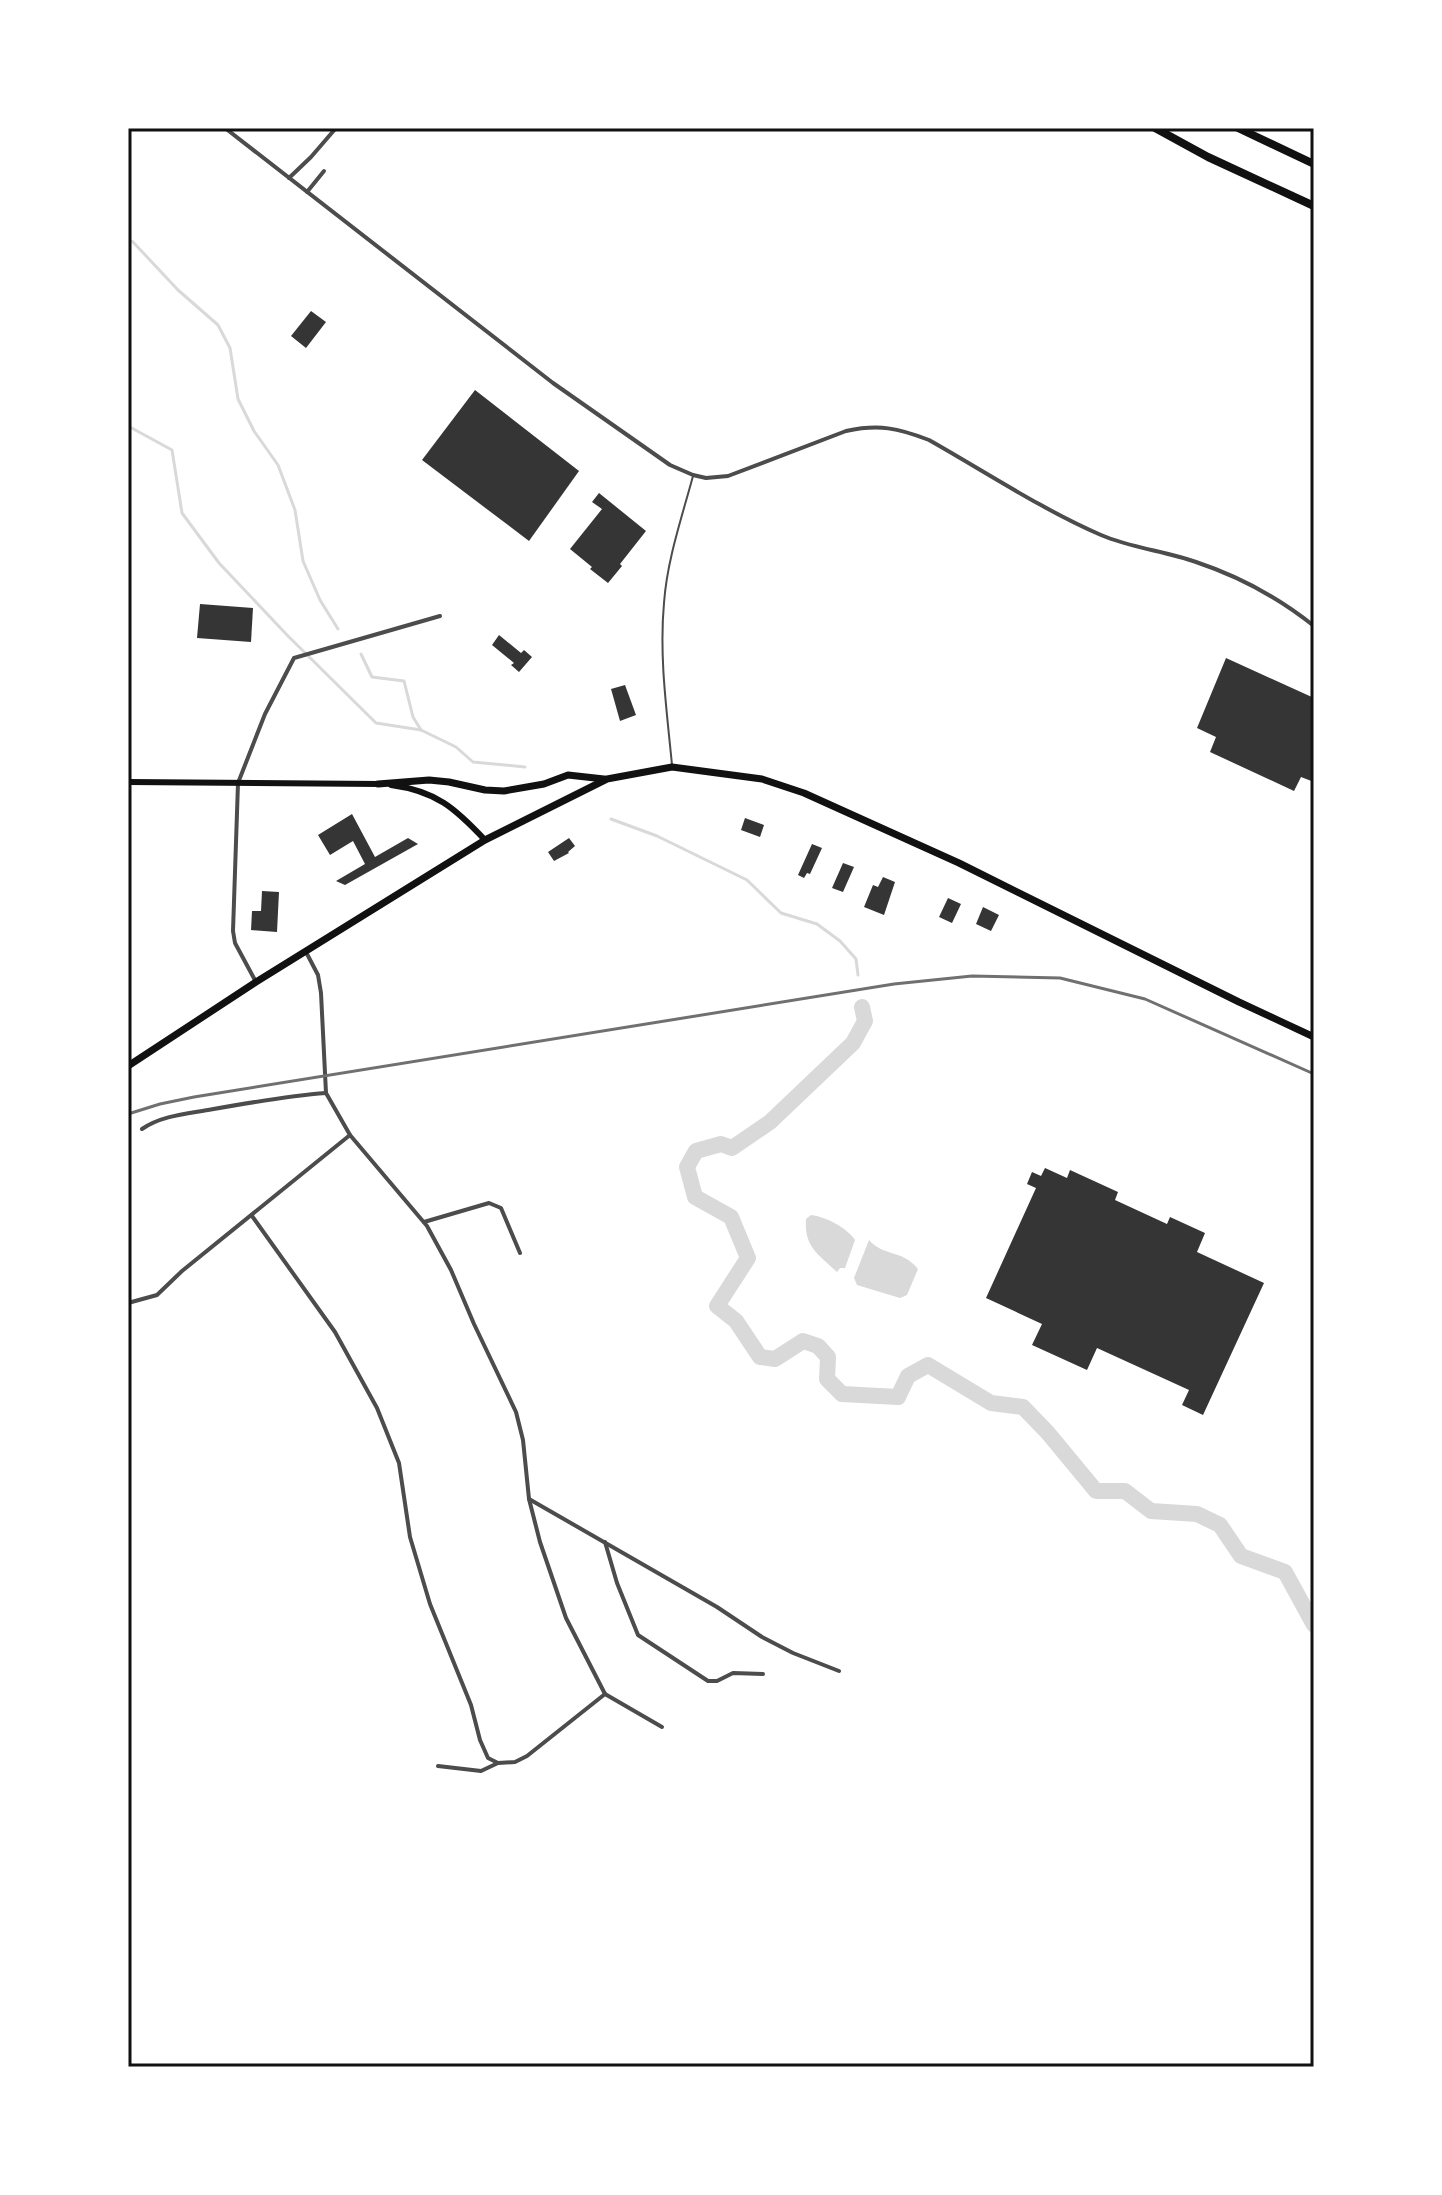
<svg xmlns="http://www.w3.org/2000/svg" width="1442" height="2195" viewBox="0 0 1442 2195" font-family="'Asap Condensed',sans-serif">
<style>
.water{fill:#d9d9d9}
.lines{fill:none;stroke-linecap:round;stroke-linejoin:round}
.stream{stroke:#d9d9d9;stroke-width:3}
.river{stroke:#d9d9d9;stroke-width:16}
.building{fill:#353535}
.service{stroke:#4c4c4c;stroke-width:2}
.minor{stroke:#4c4c4c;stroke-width:4}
.secondary{stroke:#111;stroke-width:6}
.primary{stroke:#111;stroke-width:7}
.motorway{stroke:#111;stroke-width:8}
.rail{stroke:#707070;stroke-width:3}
.neatline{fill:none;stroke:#111;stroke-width:3}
</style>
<rect width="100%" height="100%" fill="#fff"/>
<g class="water">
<path d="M811,1215C826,1217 846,1227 855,1240L845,1268H840L837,1272C818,1254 804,1247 806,1219Z"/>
<path d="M869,1240C884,1257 902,1249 918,1269L907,1295L900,1298L857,1285L854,1278Z"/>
</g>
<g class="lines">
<g class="stream">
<path d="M128,240L133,242L178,290L218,325L230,348L238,399L254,431L278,465L295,510L303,561L320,600L338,629"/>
<path d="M128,426L172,450L182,513L219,563L287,635L376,723L421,730L456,747L473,762L525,767"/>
<path d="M361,654L372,677L404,681L413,717L421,730"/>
<path d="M611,819L657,836L747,880L781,913L817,924L840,941L856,959L858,975"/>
</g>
<path class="river" d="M862,1007L865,1021L853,1043L770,1122L732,1148L721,1144L696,1151L687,1167L695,1197L731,1217L748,1258L717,1306L736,1321L760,1357L775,1359L803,1341L818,1346L828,1357L827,1379L842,1394L898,1397L908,1376L928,1365L991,1403L1023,1407L1048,1433L1096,1491H1125L1151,1511L1197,1514L1220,1525L1241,1556L1285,1572L1314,1625"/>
</g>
<g class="building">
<path d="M311,311L326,322L306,348L291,336Z"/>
<path d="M475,390L579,471L529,541L422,460Z"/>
<path d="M599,493L646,531L620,564L622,566L608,583L590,569L592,567L570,549L602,509L592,502Z"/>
<path d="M200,604L253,608L251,642L197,638Z"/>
<path d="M499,635L521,653L524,650L532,657L519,672L511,665L514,663L492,645Z"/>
<path d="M1226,658L1314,698V782L1301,777L1294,791L1210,752L1216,737L1197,728Z"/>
<path d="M625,685L636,715L620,721L611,689Z"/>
<path d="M352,814L375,857L408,838L418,844L345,885L336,881L365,864L353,841L330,855L318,835Z"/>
<path d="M745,818L764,825L760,837L741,830Z"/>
<path d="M569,838L575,846L568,852L569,853L554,861L548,852Z"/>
<path d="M812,844L822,848L810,874L807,873L804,878L798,875Z"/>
<path d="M843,863L854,867L843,892L832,888Z"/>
<path d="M883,877L895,882L884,915L864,907L873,885L878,887Z"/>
<path d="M262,891L279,892L277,932L251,930L252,911H261Z"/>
<path d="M948,898L961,904L952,923L939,917Z"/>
<path d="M983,907L999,915L991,931L976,924Z"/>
<path d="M1045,1168L1067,1178L1070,1170L1118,1192L1115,1200L1167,1224L1170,1217L1205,1233L1197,1252L1264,1283L1203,1415L1182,1405L1189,1390L1097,1348L1087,1370L1032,1345L1042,1324L986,1298L1036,1188L1027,1184L1032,1172L1041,1176Z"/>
</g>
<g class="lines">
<path class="service" d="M672,765C667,712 659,657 664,603C667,560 682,517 693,476"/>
<g class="minor">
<path d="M225,128L553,383L670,465L693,475L706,478L728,476L846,431C879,424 898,428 929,440C984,471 1043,510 1101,535C1131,548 1165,551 1196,562C1238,576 1279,598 1314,626"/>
<path d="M289,178L311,157L336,128"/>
<path d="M307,192L324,171"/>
<path d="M306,952L318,975L321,993L326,1093L350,1135L427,1226L451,1270L474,1324L516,1412L523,1440L529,1499L540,1542L566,1618L605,1694"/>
<path d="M256,982L235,943L233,931L238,783L265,714L294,658L440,616"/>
<path d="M142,1129C161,1116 185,1114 208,1110C247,1103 286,1096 326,1093"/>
<path d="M252,1216L335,1332L377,1408L399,1463L410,1537L430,1604L471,1705L480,1740L488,1758L498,1763"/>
<path d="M424,1222L489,1203L501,1208L520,1253"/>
<path d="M128,1303L157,1295L182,1271L350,1135"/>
<path d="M529,1499L717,1607L762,1637L793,1653L839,1671"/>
<path d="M605,1542L617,1583L638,1635L708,1681H717L733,1673L763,1674"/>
<path d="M605,1694L662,1727"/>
<path d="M438,1766L481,1771L498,1763L515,1762L527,1756L605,1694"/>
</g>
<g class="secondary">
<path d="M128,782L380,784"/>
<path d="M391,785C436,791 455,808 485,840"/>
</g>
<g class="primary">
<path d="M378,784L429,780L449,782L485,790L504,791L544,784L568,775L604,779"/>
<path d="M128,1066L256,982L485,840L607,779L672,767L762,779L804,793L959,863L1239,1002L1314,1037"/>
</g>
<g class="motorway">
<path d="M1155,128L1208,157L1314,206"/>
<path d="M1238,128L1314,164"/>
</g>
<path class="rail" d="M128,1114L160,1104L194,1097L894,984L972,976L1060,978L1145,999L1314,1074"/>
</g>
<rect width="1442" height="2195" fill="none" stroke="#ffffff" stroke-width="260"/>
<rect x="130" y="130" width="1182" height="1935" class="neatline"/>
</svg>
